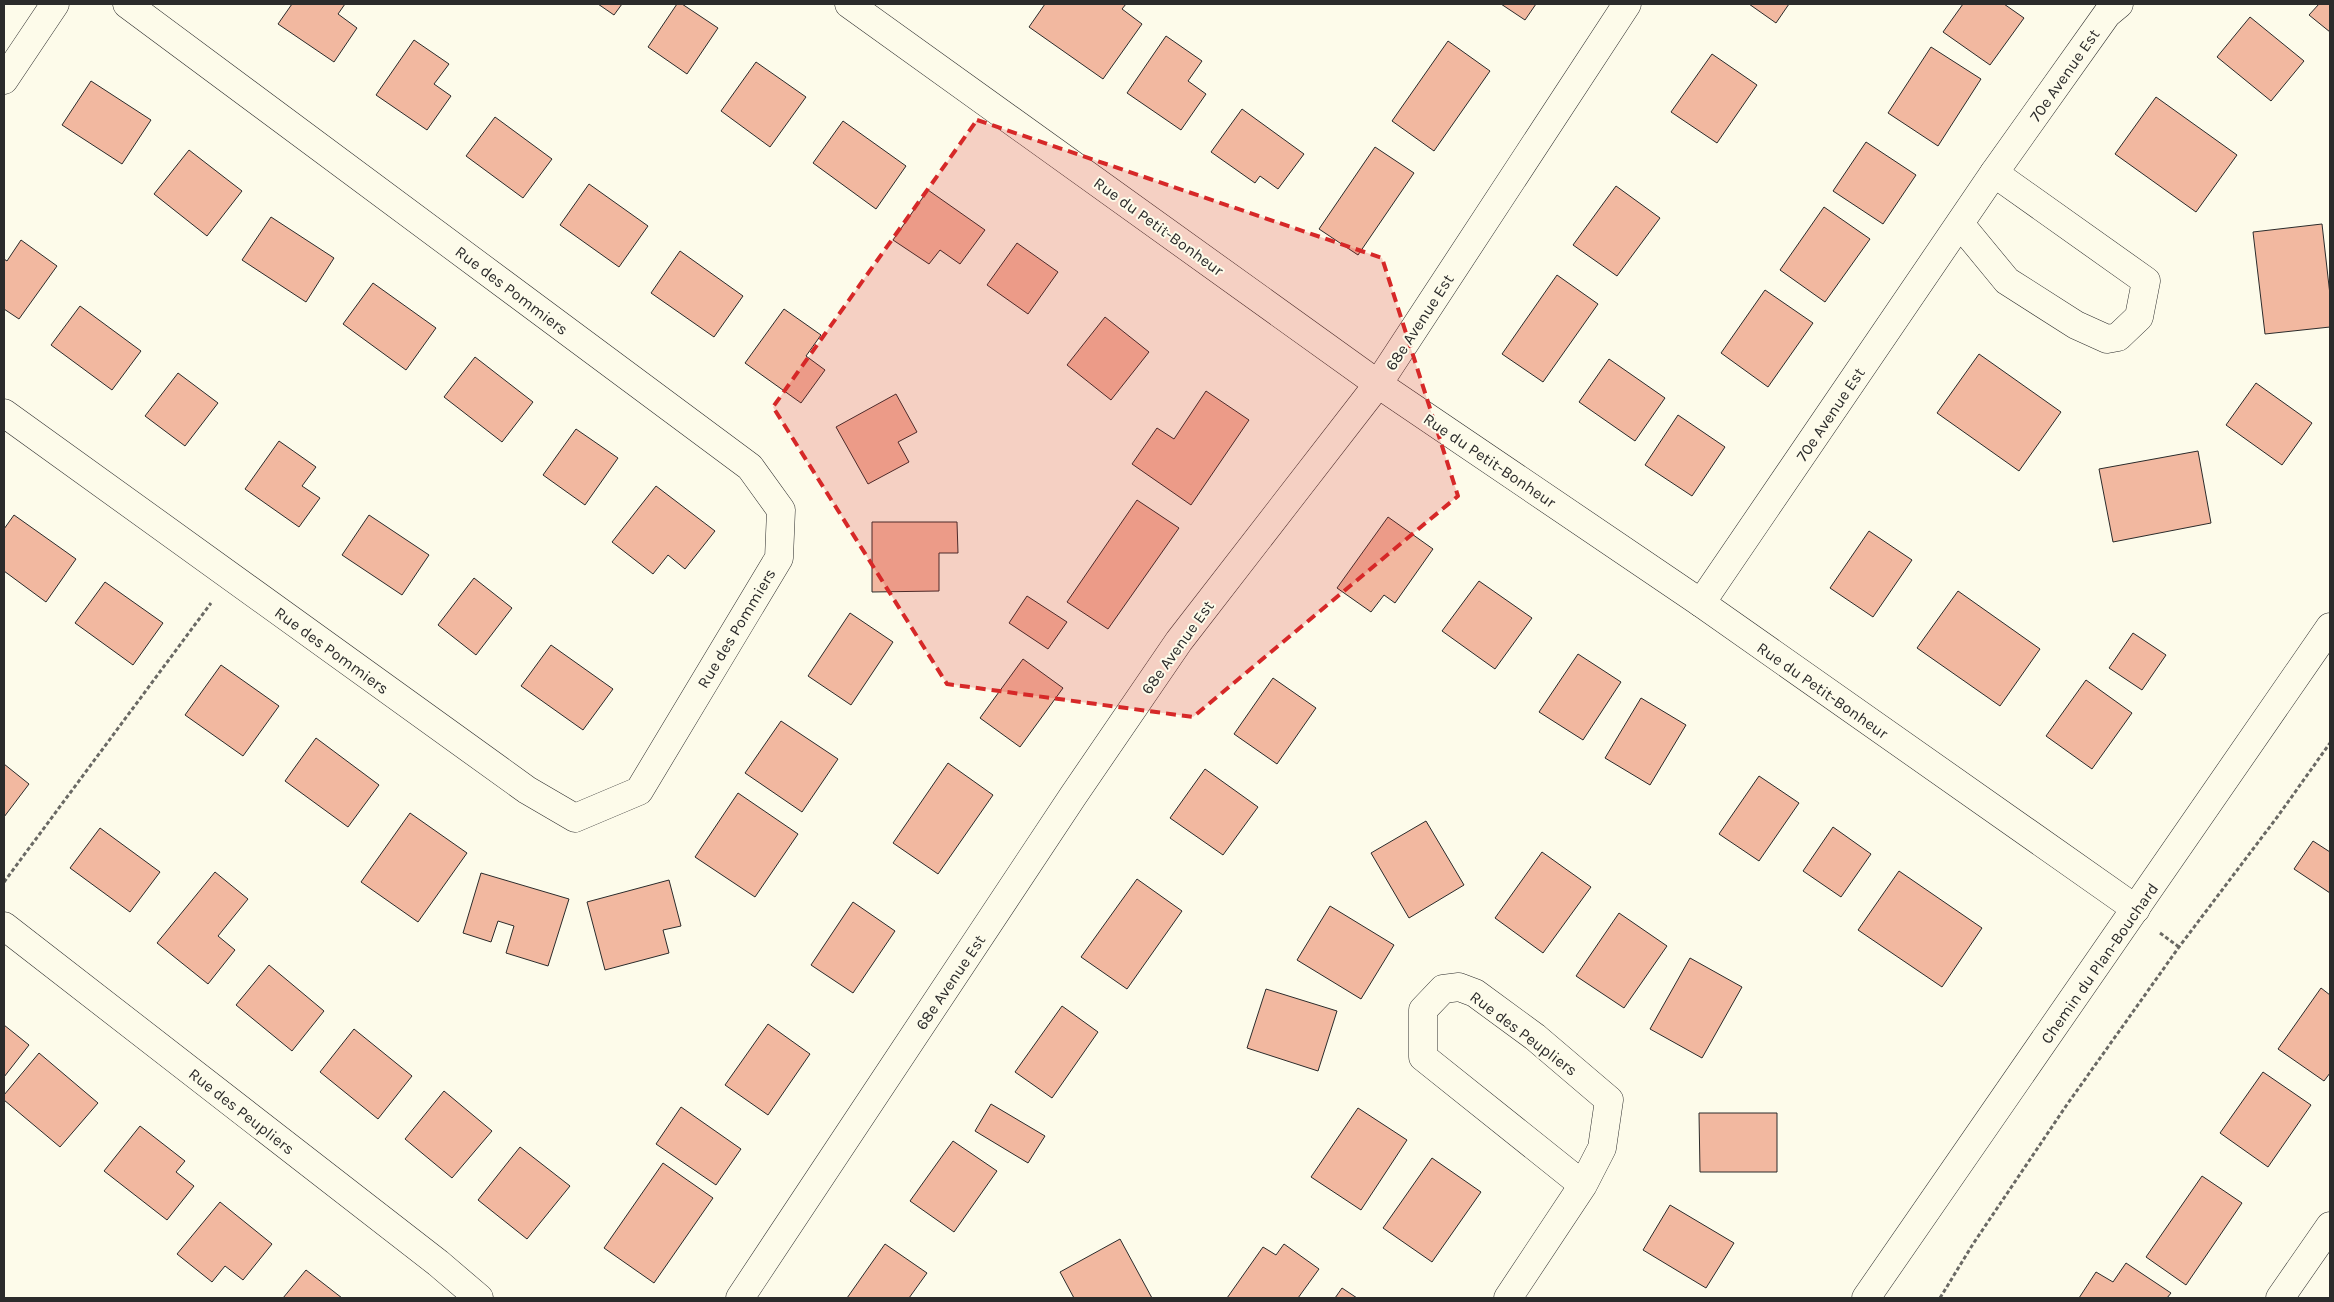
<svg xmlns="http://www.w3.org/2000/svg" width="2334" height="1302" viewBox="0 0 2334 1302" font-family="Karla,sans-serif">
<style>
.building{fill:#f2b8a0;stroke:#2b2b2b}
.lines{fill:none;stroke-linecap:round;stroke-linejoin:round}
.minor-casing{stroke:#2b2b2b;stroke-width:29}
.tertiary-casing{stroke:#2b2b2b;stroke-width:29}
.path{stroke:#6a6964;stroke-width:3;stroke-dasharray:4 2.5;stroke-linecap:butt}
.minor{stroke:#fdfbea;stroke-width:28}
.tertiary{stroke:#fdfbea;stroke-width:28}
.marked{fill:#d62828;fill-opacity:0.2;stroke:#d62828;stroke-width:4;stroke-dasharray:10 6;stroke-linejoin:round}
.labels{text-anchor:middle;stroke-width:4;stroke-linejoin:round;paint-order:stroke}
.street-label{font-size:16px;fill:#2b2b2b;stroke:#fdfbea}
</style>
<rect width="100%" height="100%" fill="#fdfbea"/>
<g class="building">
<path d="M292,4H345L338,14L357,28L334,62L278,24Z"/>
<path d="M598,4H622L614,15Z"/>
<path d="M677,4H682L718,28L687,74L648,47Z"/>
<path d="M1045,4H1126L1122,9L1142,24L1103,79L1029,27Z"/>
<path d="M1501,4H1536L1525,20Z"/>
<path d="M1749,4H1789L1776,23Z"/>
<path d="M1963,4H2004L2024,18L1990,65L1943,32Z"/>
<path d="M2319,4H2330V32L2309,15Z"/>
<path d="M2250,17L2304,61L2271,101L2217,57Z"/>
<path d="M1166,36L1202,61L1188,81L1206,94L1181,130L1127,93Z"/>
<path d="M414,40L449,64L434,84L451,96L427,130L376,95Z"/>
<path d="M1448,41L1490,71L1434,151L1392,121Z"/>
<path d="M1931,47L1981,79L1938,146L1888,113Z"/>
<path d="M1712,54L1757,85L1717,143L1671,112Z"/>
<path d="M756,62L806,97L770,147L721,111Z"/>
<path d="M91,81L151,120L122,164L62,125Z"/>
<path d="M2156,97L2237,155L2196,212L2115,154Z"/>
<path d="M1242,109L1304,154L1278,189L1260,176L1255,183L1211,152Z"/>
<path d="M495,117L552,159L523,198L466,156Z"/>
<path d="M843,121L906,166L876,209L813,163Z"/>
<path d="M1866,142L1916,175L1883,224L1833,191Z"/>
<path d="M1375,147L1414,173L1358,255L1319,229Z"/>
<path d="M189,150L242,191L207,236L154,194Z"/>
<path d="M589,184L648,226L619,267L560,225Z"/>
<path d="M1616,186L1660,218L1617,276L1573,245Z"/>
<path d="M928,190L985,230L960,264L940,250L929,264L893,240Z"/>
<path d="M1824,207L1870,239L1825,302L1780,270Z"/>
<path d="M271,217L334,258L306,302L242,260Z"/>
<path d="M2322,224L2330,295V327L2265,334L2253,232Z"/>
<path d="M21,240L57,266L19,319L4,309V259L7,261Z"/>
<path d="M1017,243L1058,272L1028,314L987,285Z"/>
<path d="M680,251L743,296L714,337L651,293Z"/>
<path d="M1557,275L1598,304L1543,382L1502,354Z"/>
<path d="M373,283L436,328L406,370L343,324Z"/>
<path d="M1765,290L1813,323L1768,387L1721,353Z"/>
<path d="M80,306L141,351L112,390L51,345Z"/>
<path d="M784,309L821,335L806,356L825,370L801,403L745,363Z"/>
<path d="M1105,317L1149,352L1111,400L1067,365Z"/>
<path d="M1979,354L2061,412L2019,471L1937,413Z"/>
<path d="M475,357L533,402L502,442L444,397Z"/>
<path d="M1609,359L1665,398L1635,441L1579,402Z"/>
<path d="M178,373L218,403L185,446L145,416Z"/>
<path d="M2256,383L2312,423L2282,465L2226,425Z"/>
<path d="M1206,391L1249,420L1191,505L1132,464L1157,428L1174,439Z"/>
<path d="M896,394L917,432L898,442L909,462L868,484L836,427Z"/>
<path d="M1678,415L1725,447L1692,496L1645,465Z"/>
<path d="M576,429L618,458L585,505L543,475Z"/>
<path d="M279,441L316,467L302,486L320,498L299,527L245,489Z"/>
<path d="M2198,451L2211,523L2113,542L2099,469Z"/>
<path d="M656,486L715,531L685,569L668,555L653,574L612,542Z"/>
<path d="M1137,500L1179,528L1108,629L1067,602Z"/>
<path d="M14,515L76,559L46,602L4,571V529Z"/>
<path d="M369,515L429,555L402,595L342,555Z"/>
<path d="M1388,517L1433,549L1395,603L1384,595L1371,612L1337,588Z"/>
<path d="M872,522H957L958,553H939V591L872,592Z"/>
<path d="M1869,531L1912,560L1873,617L1830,588Z"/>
<path d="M474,578L512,608L476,655L438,625Z"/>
<path d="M1479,581L1532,618L1495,669L1442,631Z"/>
<path d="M105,582L163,623L133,665L75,623Z"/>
<path d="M1958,591L2040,649L2000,706L1917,648Z"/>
<path d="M1027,596L1067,622L1048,649L1009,623Z"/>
<path d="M850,613L893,642L851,705L808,676Z"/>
<path d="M2133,633L2166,655L2142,690L2109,668Z"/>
<path d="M551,645L613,689L583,730L521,686Z"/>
<path d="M1578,654L1621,682L1583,740L1539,712Z"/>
<path d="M1023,659L1063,688L1020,747L980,718Z"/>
<path d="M221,665L279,706L243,756L185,715Z"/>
<path d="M1273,678L1316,708L1277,764L1234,734Z"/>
<path d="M2086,680L2132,713L2092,769L2046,736Z"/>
<path d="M1641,698L1686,725L1650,785L1605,758Z"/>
<path d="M781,721L838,759L802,812L745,773Z"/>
<path d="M316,738L379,785L348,827L285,781Z"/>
<path d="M948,763L993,795L938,874L893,843Z"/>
<path d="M4,764L29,784L4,817Z"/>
<path d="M1205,769L1258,807L1223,855L1170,818Z"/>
<path d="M1759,776L1799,803L1759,861L1719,834Z"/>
<path d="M738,793L798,834L755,897L695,857Z"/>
<path d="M410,813L467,853L418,922L361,882Z"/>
<path d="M1426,821L1464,885L1409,918L1371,853Z"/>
<path d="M1833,827L1871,854L1841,897L1803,871Z"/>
<path d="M100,828L160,872L130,912L70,868Z"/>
<path d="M2313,841L2330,852V893L2294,869Z"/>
<path d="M1542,852L1591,887L1543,953L1495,918Z"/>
<path d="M1899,871L1982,928L1942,987L1858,930Z"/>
<path d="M215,872L248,899L218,936L235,950L208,984L157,943Z"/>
<path d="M481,873L569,899L548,966L506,953L514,926L498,921L491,942L463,933Z"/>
<path d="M1137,879L1182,911L1127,989L1081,957Z"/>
<path d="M669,880L681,926L663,930L669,953L605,970L587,902Z"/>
<path d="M853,902L895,931L853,993L811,965Z"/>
<path d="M1330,906L1394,945L1361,999L1297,960Z"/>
<path d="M1619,913L1667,946L1624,1008L1576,976Z"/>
<path d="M1690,958L1742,987L1702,1058L1650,1029Z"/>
<path d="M269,965L324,1011L292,1051L236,1005Z"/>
<path d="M2321,988L2330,995V1073L2324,1081L2278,1049Z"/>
<path d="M1266,989L1337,1011L1318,1071L1247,1048Z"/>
<path d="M1062,1006L1098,1032L1052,1098L1015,1072Z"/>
<path d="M768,1024L810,1054L768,1115L725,1085Z"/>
<path d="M4,1025L29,1045L4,1077Z"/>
<path d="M354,1029L412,1076L378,1119L320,1072Z"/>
<path d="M39,1053L98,1103L60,1147L4,1100V1095Z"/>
<path d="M2263,1072L2311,1105L2268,1167L2220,1133Z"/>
<path d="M444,1091L492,1131L452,1178L405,1139Z"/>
<path d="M991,1104L1045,1136L1028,1163L975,1131Z"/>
<path d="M681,1107L741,1149L716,1185L656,1144Z"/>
<path d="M1358,1108L1407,1140L1361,1210L1311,1177Z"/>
<path d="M1699,1113H1777V1172H1700Z"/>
<path d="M140,1126L185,1161L176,1172L194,1186L167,1220L104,1171Z"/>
<path d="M953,1141L997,1171L954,1232L910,1201Z"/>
<path d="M520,1147L570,1186L527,1239L478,1200Z"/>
<path d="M1432,1158L1481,1192L1432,1262L1383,1228Z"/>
<path d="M663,1163L713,1198L654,1283L604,1248Z"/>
<path d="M2202,1176L2242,1203L2186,1285L2146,1257Z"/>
<path d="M220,1202L272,1244L243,1280L225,1266L212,1282L177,1254Z"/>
<path d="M1670,1205L1734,1243L1706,1288L1643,1250Z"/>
<path d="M1120,1239L1152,1298H1074L1060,1272Z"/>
<path d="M885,1244L927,1273L909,1298H847Z"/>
<path d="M1284,1244L1319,1269L1298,1298H1227L1263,1247L1276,1255Z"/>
<path d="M2126,1263L2171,1293L2167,1298H2079L2096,1272L2113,1282Z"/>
<path d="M306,1270L342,1298H283Z"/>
<path d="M1342,1288L1357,1298H1335Z"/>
</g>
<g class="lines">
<g class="minor-casing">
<g id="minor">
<path d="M849,4L1378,384L1701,603L2136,909"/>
<path d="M4,80L55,4"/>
<path d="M1960,224L2007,281L2076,325L2107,339L2118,337L2139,317L2146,281L1994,173"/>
<path d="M4,413L527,790L575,818L639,791L779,558L781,510L750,467L127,4"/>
<path d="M1701,603L1994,173L2107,14L2119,4"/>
<path d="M4,926L438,1263L479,1298"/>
<path d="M740,1298L1073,796L1179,641L1378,384L1627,4"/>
<path d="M1508,1298L1583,1185L1602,1148L1609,1100L1535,1037L1475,993L1459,987L1443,989L1423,1010V1057L1583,1185"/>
<path d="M2280,1298L2330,1226"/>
</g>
</g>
<g class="tertiary-casing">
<path id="tertiary" d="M1866,1298L2330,627"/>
</g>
<g class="path">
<path d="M4,882L211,603"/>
<path d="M2160,933L2179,947"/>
<path d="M1940,1298L1973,1244L2066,1106L2179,947L2278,816L2330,743"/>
</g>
<use href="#minor" class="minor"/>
<use href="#tertiary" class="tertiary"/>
</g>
<path class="marked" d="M977,120L1382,258L1458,496L1193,717L947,684L773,407Z"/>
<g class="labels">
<g class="street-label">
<text transform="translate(2064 75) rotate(-55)" y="6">70e Avenue Est</text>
<text transform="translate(1159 226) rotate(36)" y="6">Rue du Petit-Bonheur</text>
<text transform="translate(512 290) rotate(37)" y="6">Rue des Pommiers</text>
<text transform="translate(1419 322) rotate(-57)" y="6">68e Avenue Est</text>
<text transform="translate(1830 414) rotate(-56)" y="6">70e Avenue Est</text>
<text transform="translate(1490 460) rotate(34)" y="6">Rue du Petit-Bonheur</text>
<text transform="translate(736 628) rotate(-59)" y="6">Rue des Pommiers</text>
<text transform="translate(1177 647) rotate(-54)" y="6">68e Avenue Est</text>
<text transform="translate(332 650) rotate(36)" y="6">Rue des Pommiers</text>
<text transform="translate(1823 690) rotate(35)" y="6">Rue du Petit-Bonheur</text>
<text transform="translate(2099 963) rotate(-55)" y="6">Chemin du Plan-Bouchard</text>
<text transform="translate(950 982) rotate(-56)" y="6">68e Avenue Est</text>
<text transform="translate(1524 1033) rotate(37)" y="6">Rue des Peupliers</text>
<text transform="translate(242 1111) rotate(38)" y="6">Rue des Peupliers</text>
</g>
</g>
<rect width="2334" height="1302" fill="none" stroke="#2b2b2b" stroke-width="10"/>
</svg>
